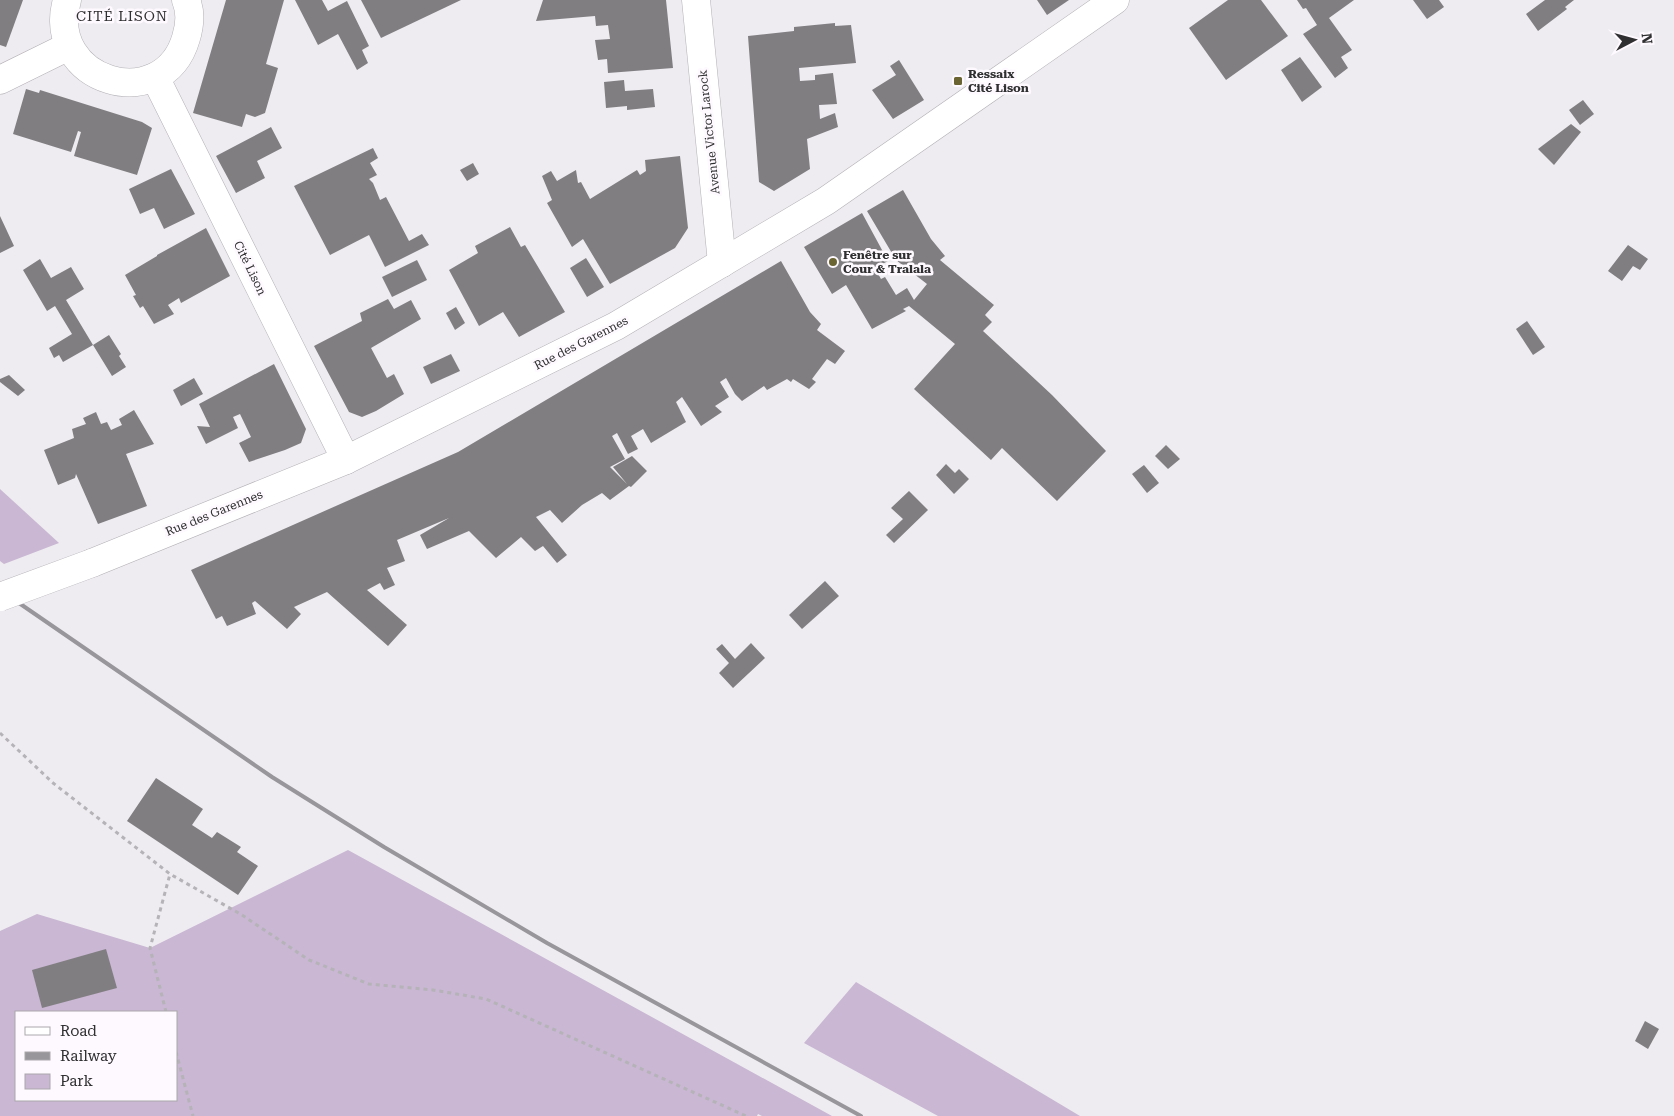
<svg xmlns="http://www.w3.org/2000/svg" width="1674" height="1116" viewBox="0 0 1674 1116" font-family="'Roboto Serif',serif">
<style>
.green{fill:#c9b7d3;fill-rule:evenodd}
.building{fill:#817e82}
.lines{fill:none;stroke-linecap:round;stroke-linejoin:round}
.minor-casing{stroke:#b3b0b5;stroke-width:29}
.path{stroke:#b5b3b7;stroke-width:3;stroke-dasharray:4 4;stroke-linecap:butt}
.minor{stroke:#fff;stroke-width:28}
.rail{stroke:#98969a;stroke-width:4}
.minor-bridge-casing{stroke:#b3b0b5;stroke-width:29;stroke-linecap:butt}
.minor-bridge{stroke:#fff;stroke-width:28}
.poi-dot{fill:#696431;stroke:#fdf9fe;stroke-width:2}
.labels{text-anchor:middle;stroke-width:5;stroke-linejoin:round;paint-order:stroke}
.poi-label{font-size:12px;font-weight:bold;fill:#2f2e30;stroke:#fdf9fe;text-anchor:start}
.street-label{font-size:12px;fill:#2f2e30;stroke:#fdf9fe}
.neighbourhood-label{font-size:14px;letter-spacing:1px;fill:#2f2e30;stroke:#fdf9fe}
</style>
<rect width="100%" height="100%" fill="#efecf1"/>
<g class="green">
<path d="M0,489L59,543L4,564L0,561Z"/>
<path d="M348,850L832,1116H762L758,1114L757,1116H0V931L37,914L150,948ZM16,1012H176V1100H16Z"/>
<path d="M856,982L1080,1116H938L804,1043Z"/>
</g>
<g class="building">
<path d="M0,0H23L6,47L0,45Z"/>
<path d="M226,0H284L266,64L278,68L265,113L255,117L246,114L242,127L193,113Z"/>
<path d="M295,0H322L328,11L347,1L369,46L362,50L368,63L357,70L338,34L318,45Z"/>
<path d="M361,0H461L381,38Z"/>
<path d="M543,0H666L673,68L608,73L607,59L598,60L595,40L610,39L608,25L596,26L595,16L536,21Z"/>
<path d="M1037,0H1069L1047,15Z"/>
<path d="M1228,0H1261L1288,36L1226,80L1189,28Z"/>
<path d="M1297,0H1354L1329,18L1352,50L1341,57L1348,68L1335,78L1303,34L1317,25L1306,8L1303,9Z"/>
<path d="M1413,0H1439L1444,7L1427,19Z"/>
<path d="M1545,0H1574L1565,7L1567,9L1538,31L1526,14Z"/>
<path d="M835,23V26L851,25L856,63L799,68L800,81L815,80V75L833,73L837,104L819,105L820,119L835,113L838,127L807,139L810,169L774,191L759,182L748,36L794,31V27Z"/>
<path d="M1300,57L1322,87L1302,102L1281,70Z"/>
<path d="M899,60L924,100L893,119L872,90L896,75L890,66Z"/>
<path d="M624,80L625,91L653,89L655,107L627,110V106L606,108L604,82Z"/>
<path d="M26,89L39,93L40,90L142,122L152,128L137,175L74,156L81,132L78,131L71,152L13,134Z"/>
<path d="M1583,100L1594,114L1580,125L1569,110Z"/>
<path d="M1571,124L1581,132L1554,165L1538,149Z"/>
<path d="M271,127L282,148L257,161L265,178L236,193L216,156Z"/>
<path d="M373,148L378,158L370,163L377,175L369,179L373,183L380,200L386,197L409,241L422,234L429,245L385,267L369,235L330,255L294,186Z"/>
<path d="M680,156L688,228L675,248L610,284L583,239L572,247L547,203L552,200L542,176L551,171L557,181L576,170L578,183L581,182L590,199L637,170L640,175L646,171L645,160Z"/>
<path d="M473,163L479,174L467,181L460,170Z"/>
<path d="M171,169L195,214L164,229L154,208L140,214L129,189Z"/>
<path d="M903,190L931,239L945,256L940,260L994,305L985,315L992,322L983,331L1052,395L1106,451L1057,501L1002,448L991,460L914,389L955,344L909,306L903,309L906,311L872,329L846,285L832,294L804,247L862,213L888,261L875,268L881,279L885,277L896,295L907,288L914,300L927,284L896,260L867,211Z"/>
<path d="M0,216L14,246L0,253Z"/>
<path d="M510,227L521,247L525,245L565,312L519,337L503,312L479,326L449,270L478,253L475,246Z"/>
<path d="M206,228L230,276L181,303L179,298L168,305L174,314L154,324L143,306L140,308L133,296L136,295L125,275L157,256V255Z"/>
<path d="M1628,245L1648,259L1640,270L1633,266L1622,281L1608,271Z"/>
<path d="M586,258L604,287L587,297L570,268Z"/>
<path d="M40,259L51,278L71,267L84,289L66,300L93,345L63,362L59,355L54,358L49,348L72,334L55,306L47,311L23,270Z"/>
<path d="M417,260L427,280L392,297L382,277Z"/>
<path d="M781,261L810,312L821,324L817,330L845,351L835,364L827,359L812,379L816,382L809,389L793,379L791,382L787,379L767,390L764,386L742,401L735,394L726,378L720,382L729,397L715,406L722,412L701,426L682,397L676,402L686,422L651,443L643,429L631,436L638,449L628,454L617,433L612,436L625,459L610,467L627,484L613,467L632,456L647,471L631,487L629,486L610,500L602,493L582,505L562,523L550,510L536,517L567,555L557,563L543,546L535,551L521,537L496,558L469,531L427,549L420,535L449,518L397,540L405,561L387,568L395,585L384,590L380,583L367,590L407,625L388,646L327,592L294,607L301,614L287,629L255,601L252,603L256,614L227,626L222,616L216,619L191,570L458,452Z"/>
<path d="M388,299L394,309L411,300L421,319L371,348L387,378L394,374L404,394L376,411L362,417L349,412L314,346L362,321L360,313Z"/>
<path d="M456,307L465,323L455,330L446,313Z"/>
<path d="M1527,321L1545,347L1533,355L1516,329Z"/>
<path d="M109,335L121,354L119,356L126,367L112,376L93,345Z"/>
<path d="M451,354L460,371L431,384L423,367Z"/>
<path d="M274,364L306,429L301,443L285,450L249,462L239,443L251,437L240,414L233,417L238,428L206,444L197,426L210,427L199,404Z"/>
<path d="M9,375L25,390L18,396L0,382V379Z"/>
<path d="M194,378L203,394L181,406L173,390Z"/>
<path d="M134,410L154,444L126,454L147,506L98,524L76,474L75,478L58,485L44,450L74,438L72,429L86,424L83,418L96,412L101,424L107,422L111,430L122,425L119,419Z"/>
<path d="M1166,445L1180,459L1168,469L1155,456Z"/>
<path d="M946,464L955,473L959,469L969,479L954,494L936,475Z"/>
<path d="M1144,465L1159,483L1147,493L1132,474Z"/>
<path d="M909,491L928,510L894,543L886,535L903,519L891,508Z"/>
<path d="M825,581L839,596L802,629L789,615Z"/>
<path d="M751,643L765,658L733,688L719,673L729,663L716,649L722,644L735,659Z"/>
<path d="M156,778L203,809L192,825L212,838L217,832L241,847L237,852L258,866L238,895L127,821Z"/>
<path d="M106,949L117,988L42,1008L32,970Z"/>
<path d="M1645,1021L1659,1029L1648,1049L1635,1041Z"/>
</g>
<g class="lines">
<g class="minor-casing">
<g id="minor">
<path d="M67,0C44,82 163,117 186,38C190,25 191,12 186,0"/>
<path d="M696,0L722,263"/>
<path d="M155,77L346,460"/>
<path d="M0,80L69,46"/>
<path d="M92,563L346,460L616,326L826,201L1115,0"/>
</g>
</g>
<g class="path">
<path d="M0,733L53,783L170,874L242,915L309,960L369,984L433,990L486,999L746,1116"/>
<path d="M166,1012L150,948L170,874"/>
<path d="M176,1052L193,1116"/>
</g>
<use href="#minor" class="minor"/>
<path class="rail" d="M0,590L272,777L384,847L547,943L861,1116"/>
<g class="minor-bridge-casing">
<path id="minor-bridge" d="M0,597L92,563"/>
</g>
<use href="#minor-bridge" class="minor-bridge"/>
</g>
<g class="poi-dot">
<rect x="953" y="76" width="10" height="10" rx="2.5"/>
<circle cx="833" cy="262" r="5"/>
</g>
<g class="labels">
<g class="poi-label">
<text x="968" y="78">Ressaix<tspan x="968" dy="14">Cité Lison</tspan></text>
<text x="843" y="259">Fenêtre sur<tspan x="843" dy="14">Cour &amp; Tralala</tspan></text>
</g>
<g class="street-label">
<text transform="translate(709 132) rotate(-96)" y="4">Avenue Victor Larock</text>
<text transform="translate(250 268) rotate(64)" y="4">Cité Lison</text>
<text transform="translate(581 343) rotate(-27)" y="4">Rue des Garennes</text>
<text transform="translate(214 513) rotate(-22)" y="4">Rue des Garennes</text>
</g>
<g class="neighbourhood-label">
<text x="122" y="21">CITÉ LISON</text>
</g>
</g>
<rect x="15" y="1011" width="162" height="90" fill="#fdf9fe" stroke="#aba8ac"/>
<rect x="25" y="1027" width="25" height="8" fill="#ffffff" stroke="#aba8ac"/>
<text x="60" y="1036" font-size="15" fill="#2f2e30">Road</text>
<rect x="25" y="1052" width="25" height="8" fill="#98969a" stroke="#aba8ac"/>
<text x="60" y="1061" font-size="15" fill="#2f2e30">Railway</text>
<rect x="25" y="1074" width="25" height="15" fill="#c9b7d3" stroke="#aba8ac"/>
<text x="60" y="1086" font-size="15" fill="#2f2e30">Park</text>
<g transform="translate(1634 40) rotate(84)" stroke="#fdf9fe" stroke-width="4" paint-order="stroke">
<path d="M0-4L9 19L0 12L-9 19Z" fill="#2f2e30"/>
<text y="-8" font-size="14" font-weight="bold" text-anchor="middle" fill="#2f2e30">N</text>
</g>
</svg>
